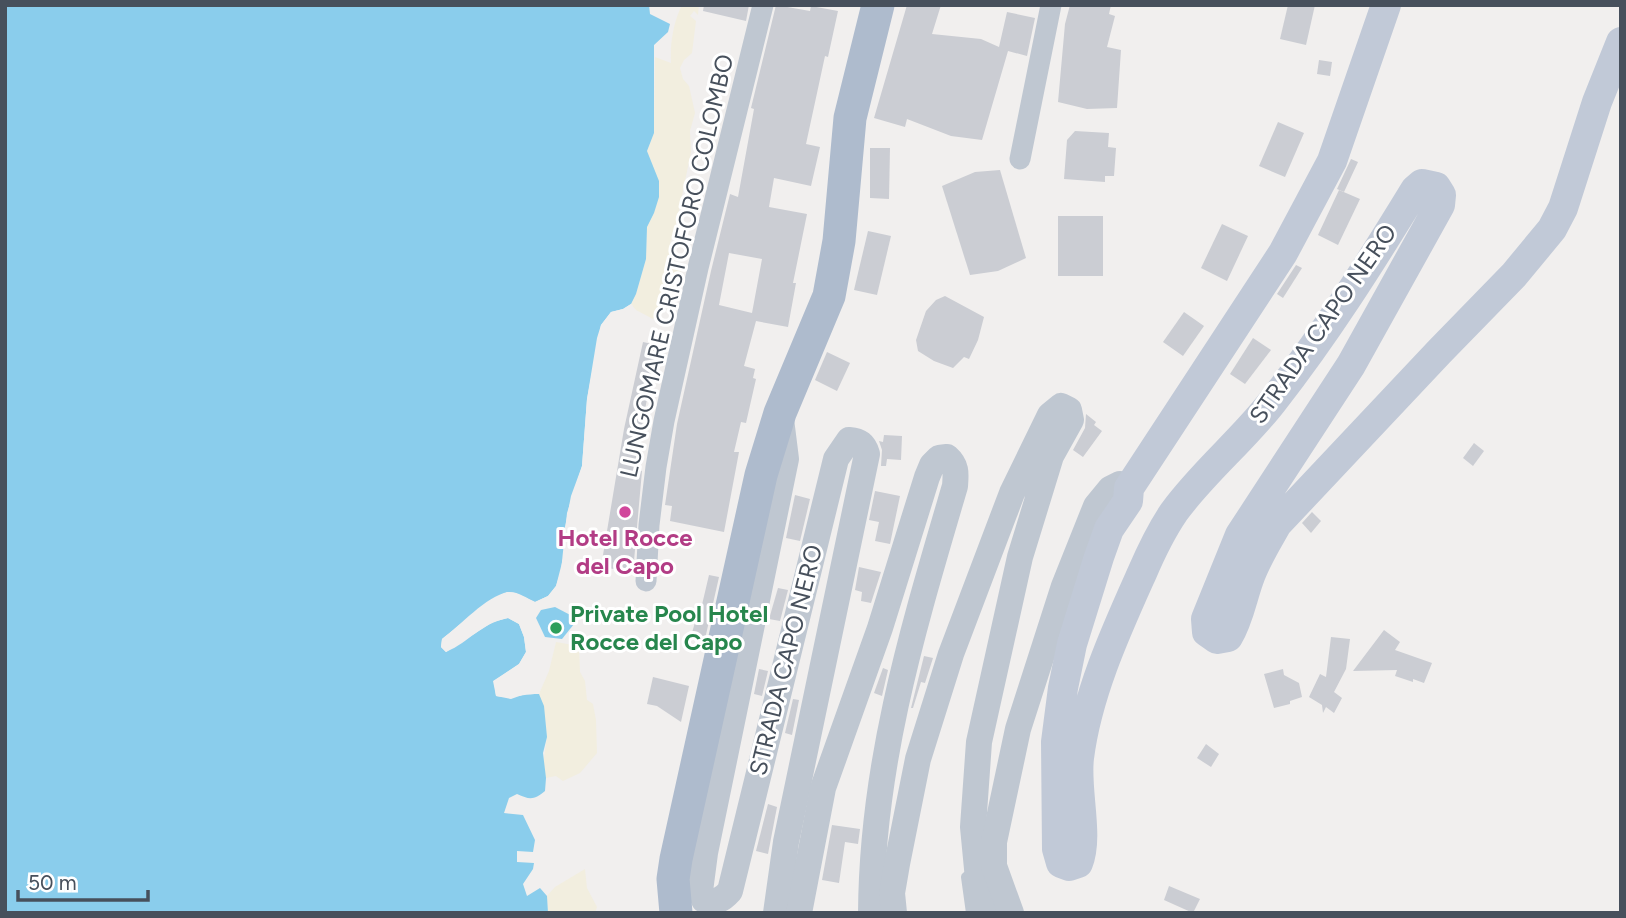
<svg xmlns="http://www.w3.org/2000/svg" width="1626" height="918" viewBox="0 0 1626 918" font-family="Figtree,sans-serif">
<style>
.sand{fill:#f2eedf}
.water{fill:#8acdec}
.pier{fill:#f1efee}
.building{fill:#cbcdd3;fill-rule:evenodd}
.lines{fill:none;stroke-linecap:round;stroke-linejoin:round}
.service{stroke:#bfc7d1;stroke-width:10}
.minor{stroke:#bfc7d1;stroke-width:21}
.tertiary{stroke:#bfc7d1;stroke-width:26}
.secondary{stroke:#c1c9d7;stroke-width:30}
.primary{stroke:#aebbcd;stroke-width:33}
.hotel-dot{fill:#d1479c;stroke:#fff;stroke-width:2.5}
.leisure-dot{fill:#2e9e5b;stroke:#fff;stroke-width:2.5}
.labels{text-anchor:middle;stroke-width:6;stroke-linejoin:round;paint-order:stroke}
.street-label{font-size:24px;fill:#47505c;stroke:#fff}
.hotel-label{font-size:24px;font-weight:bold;fill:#b23c85;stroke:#fff}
.leisure-label{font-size:24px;font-weight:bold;fill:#27864d;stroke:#fff;text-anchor:start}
</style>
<rect width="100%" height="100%" fill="#f1efee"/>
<g class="sand">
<path d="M682,5H699L698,15L694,11L690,16L696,21L692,53L684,60L680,68L683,79L689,86L695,113L690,131L691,152L675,230L670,243L674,262L683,275L678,298L662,306L653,319L636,310L631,304L636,294L646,259L647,227L654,213L652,164L647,151L654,133L655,57L671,63C670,44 673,23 682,5Z"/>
<path d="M556,642L579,646L580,672L585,681L587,700L593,704L596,720L597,753L580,773L563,781L556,776L546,778L543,765L547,737L545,718L539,694L549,671Z"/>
<path d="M585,869L587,888L597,907L595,913H548L547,896L555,887Z"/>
</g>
<g class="water">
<path d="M5,5H649L650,14L670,24L668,32L654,45V133L647,151L659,181V197L654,213L647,227L646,259L636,294L631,304L623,309L611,312L601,325L587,399L582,466L567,513L561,571L556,586L548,596L535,602C527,598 517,591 508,592C486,596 460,626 442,639L441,647L446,652C471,641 479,624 508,618L519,624L524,637L526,652L519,664L494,681L496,696C512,699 523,694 539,694L544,706L547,737L543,753L546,778L545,791C534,800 530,800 517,794L509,798L504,813L523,815L535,840L533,852L517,851V862L534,863L533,869L523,884L527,896L540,888L547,896L548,913H5Z"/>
<path d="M555,607L578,619L562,639L545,637L536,618L541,610Z"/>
</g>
<path class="pier" d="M631,304L633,306L625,312L613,315L604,326L600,339L590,399L585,467L574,497L569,528L568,556L559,587L550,599L535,606L515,596H508L469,620L445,641L446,648L475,627L492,618L508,615L521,622L528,636L529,653L522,667L497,683L499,693L510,695L524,691H540L539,694H525L511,699L496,696L493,681L519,664L526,652L524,637L519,624L508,618L493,622L446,652L441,647L442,639L480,608L507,592L515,593L535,602L548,596L556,586L564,555L565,527L571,496L582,466L587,399L597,338L601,325L611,312L623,309Z"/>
<g class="building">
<path d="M704,5H749L746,21L703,11Z"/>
<path d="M776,5L810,11L811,6L838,11L828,57L825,56L806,144L820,147L811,186L774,178L769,207L807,214L793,283H796L788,327L756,321L744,366L755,369L753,378L756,379L746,423L741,422L734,452H739L724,532L670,521L672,506L665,505L677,424L711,271L730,194L738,197L754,109L751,108ZM729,253L762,259L752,313L719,305Z"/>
<path d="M907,5H941L932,34L981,39L999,47L1007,12L1035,18L1027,56L1008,51L982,140L951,136L907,119L905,127L874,118Z"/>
<path d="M1070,5H1111L1109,14L1115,16L1107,47L1121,50L1117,108L1087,109L1058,102L1065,24Z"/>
<path d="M1288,5H1315L1306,45L1280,39Z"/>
<path d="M1319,60L1332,62L1330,76L1317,74Z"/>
<path d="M1278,122L1304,133L1285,177L1259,166Z"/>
<path d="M1075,131L1109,133L1108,147L1116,148L1114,176H1105V182L1064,179L1067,140Z"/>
<path d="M870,148H890L889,199L870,198Z"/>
<path d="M1351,159L1358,162L1344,192L1337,189Z"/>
<path d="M1000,170L1026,258L998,271L970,275L942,186L975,172Z"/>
<path d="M1339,190L1360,199L1338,245L1318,235Z"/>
<rect x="1058" y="216" width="45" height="60"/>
<path d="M1222,224L1248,236L1227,281L1201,268Z"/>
<path d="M868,231L891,236L877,295L854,290Z"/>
<path d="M1296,265L1302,268L1283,298L1277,294Z"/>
<path d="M945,296L984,317L978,340L969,359L964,357L953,368L934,361L918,351L916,340L926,311L936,300Z"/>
<path d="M1184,312L1204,326L1183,356L1163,342Z"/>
<path d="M1253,338L1271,350L1245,384L1230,374Z"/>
<path d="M643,342L657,345L634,469L642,471L633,572L601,567L624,429Z"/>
<path d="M827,352L850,363L837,391L815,380Z"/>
<path d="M1086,414L1096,422L1094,425L1102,431L1083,457L1073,450L1085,428Z"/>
<path d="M884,435L902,436L901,460L887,459L886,466H881L882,450L879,441L883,442Z"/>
<path d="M1474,443L1484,451L1473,466L1463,458Z"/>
<path d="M875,491L900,496L890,544L875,541L879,522L869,520Z"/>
<path d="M795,495L810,499L800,541L786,538Z"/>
<path d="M1312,512L1321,521L1311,533L1302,523Z"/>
<path d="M859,567L881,572L871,603L861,601L862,592L855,590Z"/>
<path d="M709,575L719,577L705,639L691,636L699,609H701Z"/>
<path d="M778,588L788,590L780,621L769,619Z"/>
<path d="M1384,630L1400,642L1395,650L1432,663L1424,683L1413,679V682L1395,676L1397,670L1353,671Z"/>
<path d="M1331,637L1350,639L1346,669L1334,692L1342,698L1334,713L1326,707L1323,713L1322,705L1309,697L1320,674L1326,677Z"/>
<path d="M924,656L933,658L925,683L921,682L913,708H911Z"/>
<path d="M883,668L888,670L882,696L874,693Z"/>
<path d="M759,669L768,671L762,696L754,694Z"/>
<path d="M1283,669L1284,675L1299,683L1302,697L1290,701V704L1274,708L1264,674Z"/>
<path d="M653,677L689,686L681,722L657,706L647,704Z"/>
<path d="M793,699L799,700L792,735L785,733Z"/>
<path d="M1206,744L1219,754L1211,767L1197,758Z"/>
<path d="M768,804L777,807L768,854L756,851Z"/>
<path d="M832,825L860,829L858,844L845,842L839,883L822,880Z"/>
<path d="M1169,886L1200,899L1193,913L1164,900Z"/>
</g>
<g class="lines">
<path class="service" d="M969,875L966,877L971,913"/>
<g class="minor">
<path d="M1020,159L1051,5"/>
<path d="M646,581L649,525L656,467L664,421L698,268L763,5"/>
</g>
<g class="tertiary">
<path d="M776,913L786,842L867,454C864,444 860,441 849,440L836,459L730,891C722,900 716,903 704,900L700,891L705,853L786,459L781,419"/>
<path d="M799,913L823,788L880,628L927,477L932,465L939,458L947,457C957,466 956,473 955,486C913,629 872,762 871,913"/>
<path d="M894,913L892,893L897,864L918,759L951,654L1012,493L1050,415L1061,406L1069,410L1071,420L1051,456L1020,557L979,742L973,827L978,879L985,913"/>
<path d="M1011,913L994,866V842L1018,729L1064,586L1096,506L1110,489L1120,484L1129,488"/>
</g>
<path class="secondary" d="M1386,5L1332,161L1283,253L1129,488L1128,501L1109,529L1099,557L1072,644L1063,688L1056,742L1057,849L1061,863L1069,866L1078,863C1089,836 1075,790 1079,758C1087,694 1116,631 1142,573C1151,552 1161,531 1174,512C1203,472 1243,440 1273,401C1325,335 1371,262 1415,190L1422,184L1436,187L1441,195L1440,205L1351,365L1240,535L1206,619L1207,632L1217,639L1228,637C1239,619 1242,598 1249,579C1256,559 1267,542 1277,524L1439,352L1514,275L1552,229L1563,208L1597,102L1621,42"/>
<path class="primary" d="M676,913L673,879L676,859L761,475L780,413L829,296L839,241L850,118L878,5"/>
</g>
<circle class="hotel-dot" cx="625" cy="512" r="7"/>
<circle class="leisure-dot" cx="556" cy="628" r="7"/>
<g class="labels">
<g class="street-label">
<text transform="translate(677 266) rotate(-77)" y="8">LUNGOMARE CRISTOFORO COLOMBO</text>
<text transform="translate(1323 324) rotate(-55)" y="8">STRADA CAPO NERO</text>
<text transform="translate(786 660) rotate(-76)" y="8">STRADA CAPO NERO</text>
</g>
<g class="hotel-label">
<text x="625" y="546">Hotel Rocce<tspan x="625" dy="28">del Capo</tspan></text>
</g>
<g class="leisure-label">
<text x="570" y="622">Private Pool Hotel<tspan x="570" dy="28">Rocce del Capo</tspan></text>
</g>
</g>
<rect width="1626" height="918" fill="none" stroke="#47505c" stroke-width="14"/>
<path d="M18 890v10h130v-10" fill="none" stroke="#47505c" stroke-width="3.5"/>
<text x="28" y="890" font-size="21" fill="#47505c" stroke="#ffffff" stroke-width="5" paint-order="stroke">50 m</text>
</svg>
